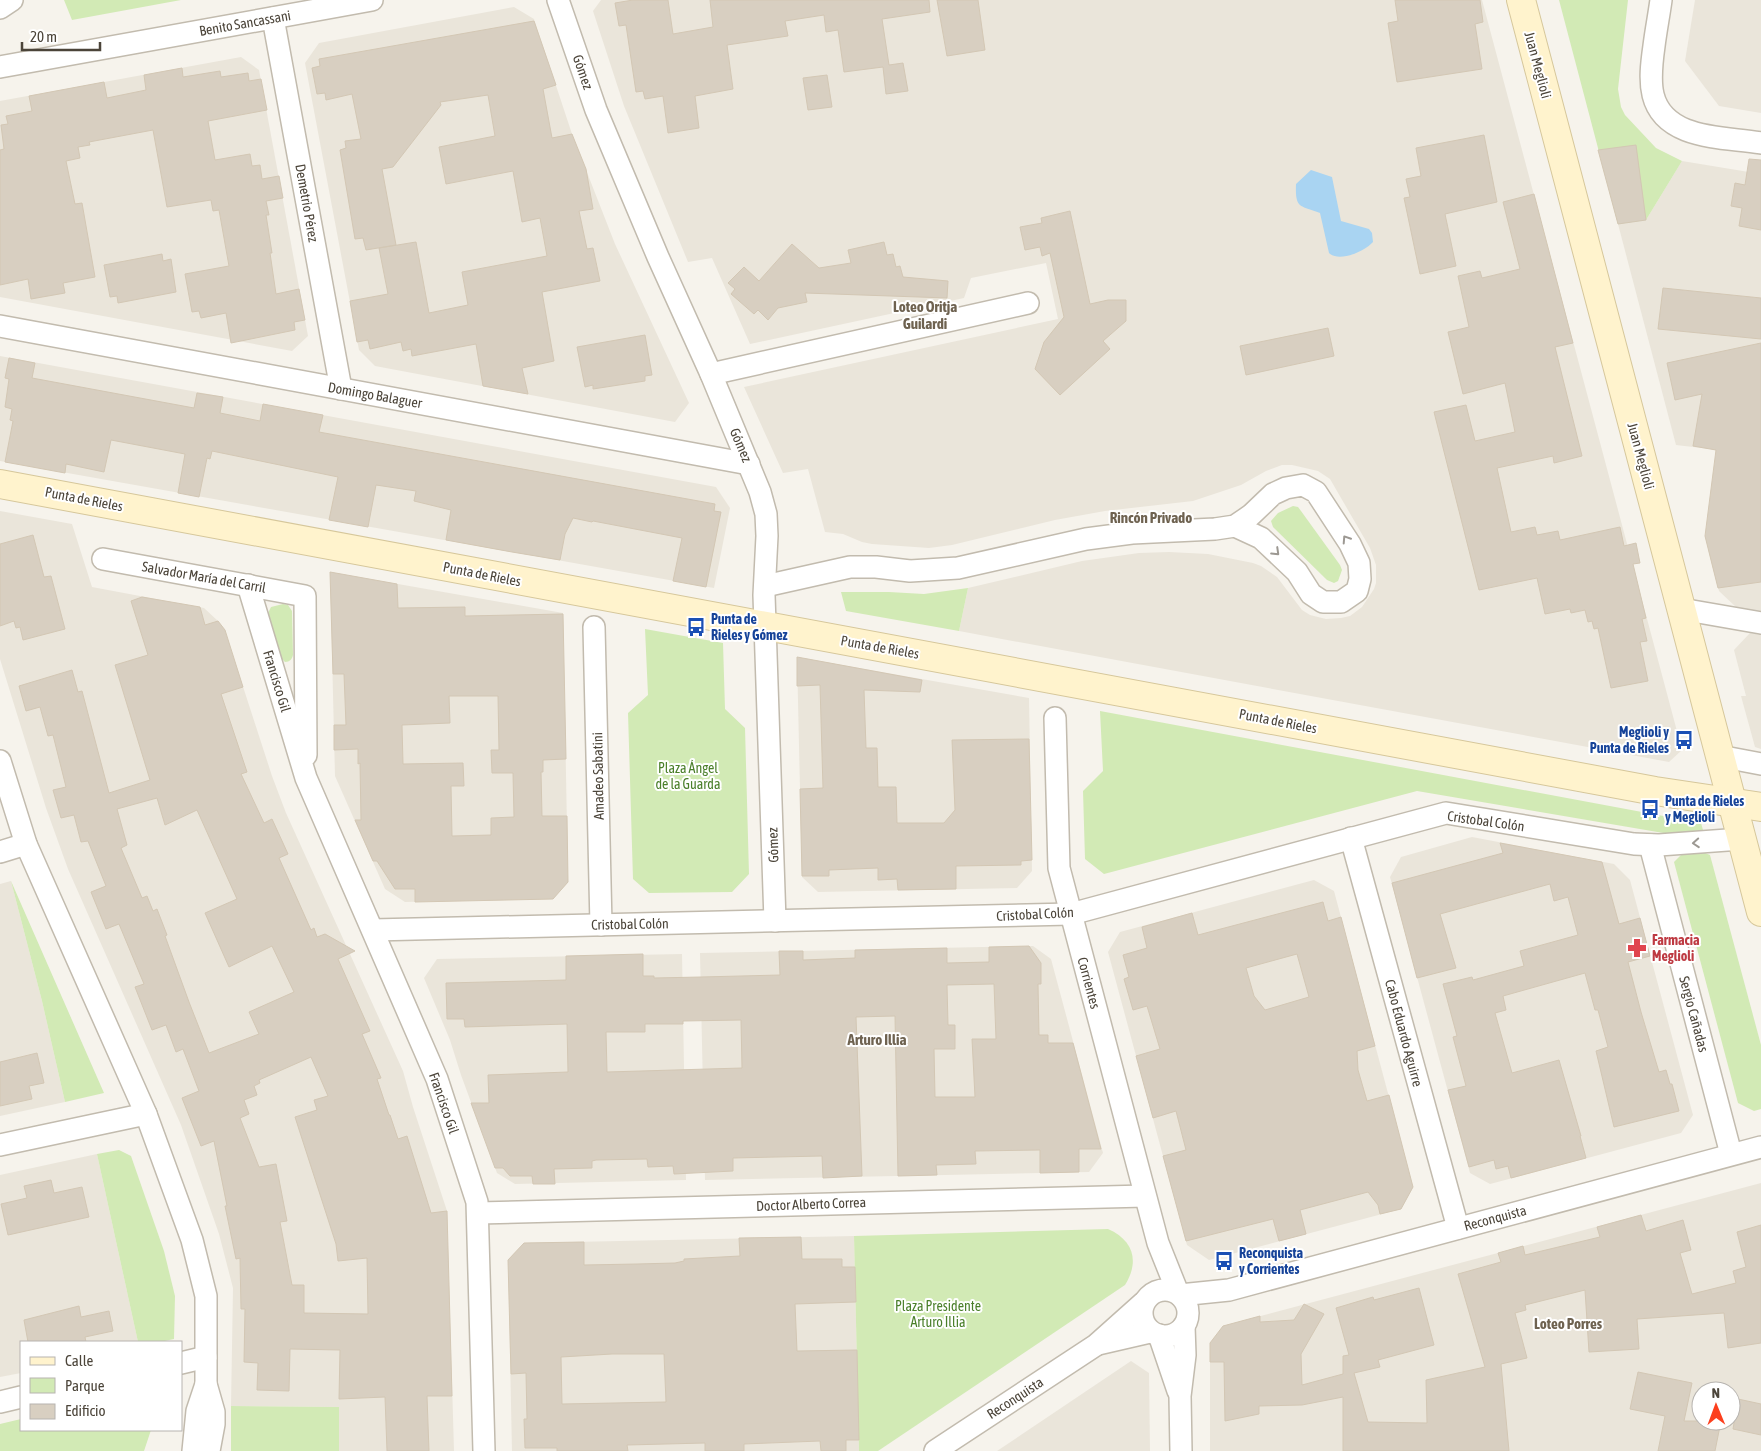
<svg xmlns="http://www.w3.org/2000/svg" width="1761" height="1451" viewBox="0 0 1761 1451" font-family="'Asap Condensed',sans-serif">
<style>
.residential{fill:#eae5da;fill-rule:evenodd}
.green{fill:#d2eab5}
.water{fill:#a9d4f2}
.building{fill:#d8cfc1;stroke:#d3c7b4;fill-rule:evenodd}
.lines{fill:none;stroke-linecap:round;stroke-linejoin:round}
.street-casing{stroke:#c2bbae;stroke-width:24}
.secondary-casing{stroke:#d6c79b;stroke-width:30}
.street{stroke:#fff;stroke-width:21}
.secondary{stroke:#fff3cd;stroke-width:28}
.oneway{stroke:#9c9892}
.labels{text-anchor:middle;stroke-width:4;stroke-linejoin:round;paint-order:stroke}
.street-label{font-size:14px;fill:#4b4439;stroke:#fff}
.transit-label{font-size:14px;font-weight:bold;fill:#164399;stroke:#fff;text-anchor:start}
.park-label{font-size:14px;fill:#4a7f2a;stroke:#fff}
.health-label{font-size:14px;font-weight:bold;fill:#be3a42;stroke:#fff;text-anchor:start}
.neighbourhood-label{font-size:15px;font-weight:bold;fill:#6e6250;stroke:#fff}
</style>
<rect width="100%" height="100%" fill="#f6f3ec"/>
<g class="residential">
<path d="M601,0H1482L1682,750L1669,762L959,631L968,588L1082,561L1139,553L1169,552L1208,554L1253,563L1261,566L1277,577L1302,610L1310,615L1326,619L1341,618L1350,616L1362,607L1374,589L1376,583V565L1370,548L1330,479L1318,471L1292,465H1282L1266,471L1241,485L1193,501L1105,511L1055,520L952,545L929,548L872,544L862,542L843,534L825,532L808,469L783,473L744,387L1058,319L1046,263L971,278L964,298L750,344L712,258L688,262L624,106L593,11Z"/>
<path d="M1695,0H1761V113L1719,106L1685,61Z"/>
<path d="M514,7L534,19L572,134L615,244L689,403L675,422L375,366L359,350L305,63L319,43Z"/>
<path d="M241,57L259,70L308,336L292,351L0,297V101Z"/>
<path d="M1682,161L1761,174V455L1676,445L1618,224L1646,220Z"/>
<path d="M0,356L716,487L730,508L714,588L0,461Z"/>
<path d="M0,511L72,524L92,587L204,608L218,621L225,631L272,776L286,813L403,1071L413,1107L447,1211L454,1451H339V1407L231,1406L233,1288L219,1234L181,1125L68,869L46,808L0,659Z"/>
<path d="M1708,549L1761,558V612L1736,607L1719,591Z"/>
<path d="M330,572L563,613L568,882L553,899L405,902L385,889L335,776Z"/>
<path d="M1750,633L1761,635V749L1755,747L1741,696H1746L1734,650Z"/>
<path d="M797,657L1029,698L1032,871L1017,888L818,892L802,877Z"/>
<path d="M1472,837L1614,864L1630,880L1693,1115L1681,1133L1490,1184L1470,1173L1390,877L1401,857Z"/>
<path d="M1314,880L1334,891L1413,1187L1401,1209L1209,1260L1187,1245L1108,952L1120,932Z"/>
<path d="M11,881L42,1001L65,1102L0,1116V884Z"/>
<path d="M1033,946L1051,959L1103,1153L1089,1172L705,1180L700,953Z"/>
<path d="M682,954L686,1180L515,1184L497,1173L461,1075L450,1040L424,978L437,959Z"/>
<path d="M97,1154L138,1342H21V1373L0,1377V1175Z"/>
<path d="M1761,1183V1451H1210V1344L1223,1326ZM1701,1391H1731V1421H1701Z"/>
<path d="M854,1236L859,1451H512L508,1260L524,1243Z"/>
<path d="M1131,1361L1149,1373L1150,1451H997Z"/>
</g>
<g class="green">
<path d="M64,0H181L72,20Z"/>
<path d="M1559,0H1628L1618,89L1621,107L1625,115L1656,148L1682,161L1646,220L1618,224Z"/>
<path d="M1293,506L1298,507L1301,511L1340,565L1342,570L1338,581L1334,583L1327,580L1273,527L1271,521L1278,513Z"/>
<path d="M968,588L959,631L846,611L841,592H889L924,594Z"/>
<path d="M283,604L288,605L292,611L293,655C292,659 290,662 285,662L281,658L268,613L271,607Z"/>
<path d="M645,629L723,643L725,709L745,728L749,874L732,892L649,893L633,879L628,713L648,695Z"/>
<path d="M1100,711L1701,823L1703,830L1698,836H1681L1417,791L1104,874L1085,859L1083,791L1103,771Z"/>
<path d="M1685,851H1700L1710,855L1761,1045V1109L1754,1111L1738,1103L1674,862Z"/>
<path d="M11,881L104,1093L65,1102L42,1001Z"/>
<path d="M119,1150L131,1156L164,1251L175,1296L174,1339L160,1342H138L97,1154Z"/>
<path d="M1108,1229C1133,1240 1140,1261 1125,1285L878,1451H859L854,1236Z"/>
<path d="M231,1406L339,1407V1451H231Z"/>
<path d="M21,1419V1430H151L144,1451H0V1424Z"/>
</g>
<path class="water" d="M1311,170L1332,177L1341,221L1369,229L1372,233L1373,242C1365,251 1339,263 1329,253L1320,213C1300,205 1295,209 1296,184Z"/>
<g class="building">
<path d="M633,0H668L673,34L713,27L710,0H929L930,12L882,19L889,65L903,63L908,91L886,94L883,67L844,72L838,30L826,32L824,15L785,21L788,36L727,45L733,89L695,96L699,128L668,133L663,96L645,99L643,91L636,92L626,25L619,26L615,3Z"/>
<path d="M937,0H978L985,50L947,56Z"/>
<path d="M1395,0H1480L1483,22L1475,24L1482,69L1397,82L1388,23L1398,21Z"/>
<path d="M534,21L556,85L543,89L552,138L572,134L586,169L593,209L579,211L587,249L593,248L600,281L542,292L554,361L522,368L528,394L483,386L476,344L412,356L411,349L403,351L401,342L370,349L368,340L357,342L350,301L388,294L379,248L416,242L429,313L468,305L462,272L547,256L540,218L522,222L513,171L446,184L439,147L495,136L488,95L440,102L441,105L393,167L382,169L396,245L366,250L363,238L355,239L340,150L346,148L345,141L361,139L352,94L326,100L325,93L317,94L312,68L320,66L319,59Z"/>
<path d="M182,68L183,77L220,71L221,77L248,73L249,81L261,79L267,110L208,121L215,160L250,154L252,166L260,165L262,179L279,176L283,198L266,201L269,215H266L272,253H270L276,294L299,289L305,320L294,322L295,330L231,343L226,313L201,318L199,311L192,312L185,274L229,266L219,210L213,211L211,200L167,207L153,130L89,142L90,145L78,147L80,158L66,161L75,204L82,203L95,277L63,283L65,293L31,299L28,279L0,285V150L4,149L1,125L8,124L6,116L32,111L29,96L104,82L107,98L146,90L144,75Z"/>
<path d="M827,75L832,107L808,110L803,78Z"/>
<path d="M1484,135L1497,202L1445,214L1456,266L1420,274L1404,198L1410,197L1406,179L1421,176L1416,148Z"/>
<path d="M1636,145L1646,220L1618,224L1598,150Z"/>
<path d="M1749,159L1761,160V230L1739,226L1742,208L1731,206L1735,183L1745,185Z"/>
<path d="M1534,194L1573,343L1555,347L1582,456L1554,463L1553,456L1497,468L1511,532L1535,527L1537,535L1558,531L1560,540L1620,527L1624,546L1636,543L1640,563L1633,564L1646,618L1642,619L1647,641L1640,642L1648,681L1611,688L1598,628L1594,629L1592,621L1588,622L1585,610L1571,613L1570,609L1545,614L1537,578L1479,590L1434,412L1466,405L1475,441L1515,432L1505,383L1463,394L1448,332L1469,327L1458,276L1480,271L1482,278L1520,269L1503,202Z"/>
<path d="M1070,211L1090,304L1108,300H1126V321L1103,341L1110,349L1060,395L1035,369L1044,342L1064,317L1050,253L1042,256L1040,247L1025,250L1020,227L1042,223L1041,218Z"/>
<path d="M884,242L887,255L893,254L896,267L900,266L903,277L948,281L947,298L805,293L807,302L778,308L768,320L758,310L754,314L731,294L735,289L728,283L744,267L759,281L792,244L819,268L851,263L848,250Z"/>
<path d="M162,254L163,261L171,259L176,292L118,303L117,296L110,297L104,265Z"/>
<path d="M1663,288L1761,298V339L1658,329Z"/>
<path d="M1328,328L1334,356L1246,375L1240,346Z"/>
<path d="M645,335L652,375L645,376V381L593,389V385L585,387L577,347Z"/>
<path d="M1761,343V582L1718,588L1705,536L1716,450L1693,446L1702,394L1675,400L1667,363Z"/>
<path d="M9,358L35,363L32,378L194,408L197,393L223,397L220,413L260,421L263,404L323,415L319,432L715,504L714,511L721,512L706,587L673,581L682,538L593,521L592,522L573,518L565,534L560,560L512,552L446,540L451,510L414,501L416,491L376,485L368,527L329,520L338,477L212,451L210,459L207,458L199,497L178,493L185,454L111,440L104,472L66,464L65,473L5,462L13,421L10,420L12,409L5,407L9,379L5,378Z"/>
<path d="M33,535L44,577L51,576L65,629L23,640L20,627L16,628L14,621L0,626V544Z"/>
<path d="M330,572L397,584L398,608L465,607V616L563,614L566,759L543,760V772H541L542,816H567L568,882L553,899L415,902V889H395L377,861H373L355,820H361L360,763L358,764V749L334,750V725H346L344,674H333ZM449,696H498L499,750H491L492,773H513L514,817L491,818V835L452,836L451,786H464L463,763L403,764L402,725L450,723Z"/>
<path d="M142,597L200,607L205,625L218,621L225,630L243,687L221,694L247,772L241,774L264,823L272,819L288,854L279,858L311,930L314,928L317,937L325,934L355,951L338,959L370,1031L362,1034L381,1078L377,1079L389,1115H390L398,1139L407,1136L431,1213L447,1211L452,1396H427L429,1451H387L385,1397L339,1399L340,1350L290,1349L289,1391L257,1390L258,1363L244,1362L245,1309H241L240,1258L236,1259L225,1206H227L214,1141L201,1146L182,1098L199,1091L183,1049L176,1052L166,1025L152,1030L135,987L144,984L119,924L106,929L91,892L106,886L88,841L81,842L74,815L61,818L53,790L66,787L53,735L48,736L40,707L26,711L19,686L72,670L78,692L82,691L109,793L150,780L115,665L148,655L131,601ZM157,798L165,825L197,810L237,899L205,913L229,967L272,946L294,992L249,1012L259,1034L209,1053L189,1002L165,936L167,935L157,909L153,911L147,896L142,898L121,848L127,845L117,809ZM311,1057L328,1096L314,1100L317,1110L295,1117L336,1244L338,1261L367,1258L368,1314L304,1313V1285H292L280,1222L287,1221L276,1164L259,1167L240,1118L249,1114L244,1100L257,1095L254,1086L260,1083L259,1080Z"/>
<path d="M797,657L922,680L920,692L864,690L866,748H877L878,787H896L897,823H944L955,810L952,740L1029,739L1032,860L1021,861V865L956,866V889L898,890L897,879L878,880V868L829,870V876H802L800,789L823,788L820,685L797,686Z"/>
<path d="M1500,843L1602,862L1619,924L1640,918L1650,956L1628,962L1641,1012L1659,1072L1666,1070L1670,1084H1672L1679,1111L1614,1127L1596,1051L1608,1047L1598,1010H1595L1585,973L1503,996L1506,1010L1495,1013L1512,1073L1559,1060L1581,1136H1580L1586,1158L1511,1178L1508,1166L1496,1169L1494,1160L1469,1167L1448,1090L1466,1086L1453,1037L1457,1036L1443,984L1472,977L1473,980L1524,966L1520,951L1578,935L1568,897L1554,901L1550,884L1440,914L1456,968L1417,978L1392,883L1503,853Z"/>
<path d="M1323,902L1328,921L1341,917L1375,1046L1357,1051L1358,1070L1367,1101L1389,1095L1413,1187L1401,1209L1380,1214L1378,1205L1368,1192L1300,1210L1306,1234L1279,1241L1273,1219L1186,1241L1163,1156L1186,1150L1176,1111L1153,1118L1136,1056L1160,1049L1147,1006L1133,1010L1124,979L1129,977L1123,955L1147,948L1142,927L1192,913L1198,935ZM1297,954L1309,997L1265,1010L1254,996L1246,968Z"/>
<path d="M1029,946L1041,963V984H1038L1039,1035H1048V1043H1073L1101,1149H1079V1172L1040,1173V1150L975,1151L976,1164L936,1165L937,1175L898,1176L895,1016L856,1017L862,1176L823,1178L822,1156L733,1158V1171L674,1174L673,1166L648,1167L647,1159L596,1160L592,1161V1168L554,1169L555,1184H533L532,1176H510L503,1168H495L471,1103H489L488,1075L568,1072L567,1024L465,1027L464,1019H447L446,983L566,980V956L643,954V976H654V978L701,977L780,975L779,951H803V960L855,958V950L947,948V963L989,962V947ZM994,984L996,1039H972L975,1097H935L934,1049H955V1025H948L947,985ZM741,1020L742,1068L607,1072L606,1032H645V1024H683V1021Z"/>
<path d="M37,1053L44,1083L29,1086L32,1099L0,1106V1062Z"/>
<path d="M51,1180L54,1193L82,1187L89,1217L8,1235L1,1204L27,1198L24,1186Z"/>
<path d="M1641,1215L1646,1231L1683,1220L1691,1250L1680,1253L1692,1294L1736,1283L1733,1271L1746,1267L1737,1232L1761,1225V1343L1728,1348L1724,1313L1637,1319L1639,1349L1589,1352L1585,1290L1525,1305L1526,1310L1515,1313L1527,1358L1501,1364L1509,1451H1343V1397L1302,1405L1259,1406V1414L1225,1421L1224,1362H1210V1343L1223,1326L1260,1316V1322L1294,1320L1304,1304L1324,1314L1301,1354L1302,1385L1343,1374V1356L1349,1355L1336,1308L1373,1297L1374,1300L1419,1288L1434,1345L1378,1360L1380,1367L1354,1373L1368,1422L1427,1423L1426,1380L1485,1367L1458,1274L1501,1262L1498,1253L1523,1246L1525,1255L1600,1237L1597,1227Z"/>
<path d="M801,1237L802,1259H842V1267H855L856,1302L795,1304L797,1351L857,1350L859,1440H846V1451H821L820,1441L744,1444V1451H705V1443L627,1445L628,1451H557V1448H525L524,1419H527L526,1373L511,1374L508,1260L524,1243L584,1242V1265L637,1264L675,1263L684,1261V1259L740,1256L739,1238ZM612,1354H664L666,1402L562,1404L561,1357Z"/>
<path d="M79,1306L81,1317L109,1311L113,1331L85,1337L86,1342H28L24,1320Z"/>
<path d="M1638,1372L1692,1383L1684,1421H1721L1715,1451H1658L1665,1416L1630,1409Z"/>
<path d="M1738,1399L1761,1404V1435L1733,1429Z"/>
</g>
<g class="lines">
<g class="street-casing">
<g id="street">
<path d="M558,0L596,110L658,257L711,374L760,492L766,514L767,536L764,595L775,921"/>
<path d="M1661,0C1659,15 1656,30 1654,46C1649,81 1646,114 1686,130C1709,139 1737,139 1761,143"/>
<path d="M0,8L12,0"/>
<path d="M273,18L341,389"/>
<path d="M0,67L372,0"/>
<path d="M0,326L749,464"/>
<path d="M711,374L1028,303"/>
<path d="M103,559L305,596L306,755"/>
<path d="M248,585L306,778L437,1079L477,1202L484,1451"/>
<path d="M765,586L850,567H876L910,571L958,568L1086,539L1132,533L1215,529L1235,526L1251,515L1273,494L1286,488L1303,485L1316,492L1350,544L1359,563L1360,579L1357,591L1341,602H1323L1311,594L1297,572L1261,538L1235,526"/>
<path d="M1681,609L1761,623"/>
<path d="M594,627L601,925"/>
<path d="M1055,718L1059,868L1158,1243L1178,1293"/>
<path d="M1719,756L1761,764"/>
<path d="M0,761L26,844L146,1114L192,1240L206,1296V1384L214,1412V1424L209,1451"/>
<path d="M1351,838L1458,1228"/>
<path d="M1650,845L1731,1154"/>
<path d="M0,852L26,844"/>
<path d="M373,930L1071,914L1446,813L1634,844L1659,845L1741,839"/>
<path d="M0,1145L146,1114"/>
<path d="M478,1213L1145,1196"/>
<circle cx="1165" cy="1313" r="23"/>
<path d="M1180,1295L1229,1290L1761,1147"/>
<path d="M1159,1335L1178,1391"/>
<path d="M1098,1344L1150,1332"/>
<path d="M181,1363L206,1357"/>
<path d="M0,1402L21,1397"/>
<path d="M193,1451L197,1411L206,1384"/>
<path d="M935,1451L1096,1345L1143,1303"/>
<path d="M1181,1451L1180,1396L1185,1355L1184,1326"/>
</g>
</g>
<g class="secondary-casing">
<g id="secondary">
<path d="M1521,0L1761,912"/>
<path d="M0,484L1655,791L1761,807"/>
</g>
</g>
<use href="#street" class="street"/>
<use href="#secondary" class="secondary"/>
</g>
<defs><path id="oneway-chevron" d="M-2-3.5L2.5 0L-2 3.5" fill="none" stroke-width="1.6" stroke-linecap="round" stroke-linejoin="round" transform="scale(1.25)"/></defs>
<g class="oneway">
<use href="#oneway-chevron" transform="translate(1346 539) rotate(-123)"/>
<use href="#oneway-chevron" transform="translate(1276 552) rotate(44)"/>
<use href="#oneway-chevron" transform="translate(1696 843) rotate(176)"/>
</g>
<defs>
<g id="bus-bare" transform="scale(1.5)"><path d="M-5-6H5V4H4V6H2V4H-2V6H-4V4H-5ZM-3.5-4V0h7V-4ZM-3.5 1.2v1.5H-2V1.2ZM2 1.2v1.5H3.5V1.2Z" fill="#1a4fb4" stroke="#fff" stroke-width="2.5" paint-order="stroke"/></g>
<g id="pharmacy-bare" transform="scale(1.5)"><path d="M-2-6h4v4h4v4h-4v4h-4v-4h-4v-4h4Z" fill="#e0444e" stroke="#fff" stroke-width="2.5" paint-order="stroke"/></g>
</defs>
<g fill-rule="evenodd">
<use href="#bus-bare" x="696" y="627"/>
<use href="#bus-bare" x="1684" y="740"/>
<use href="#bus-bare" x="1650" y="809"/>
<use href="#pharmacy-bare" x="1637" y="948"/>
<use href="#bus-bare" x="1224" y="1261"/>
</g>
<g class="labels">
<g class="street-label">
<text transform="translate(245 23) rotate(-10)" y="5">Benito Sancassani</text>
<text transform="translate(1538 65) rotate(75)" y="5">Juan Meglioli</text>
<text transform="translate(583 72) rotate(71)" y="5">Gómez</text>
<text transform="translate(307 203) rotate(80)" y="5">Demetrio Pérez</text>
<text transform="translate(375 395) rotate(10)" y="5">Domingo Balaguer</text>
<text transform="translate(741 445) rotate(67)" y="5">Gómez</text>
<text transform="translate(1641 456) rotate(75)" y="5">Juan Meglioli</text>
<text transform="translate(84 499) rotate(11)" y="5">Punta de Rieles</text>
<text transform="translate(482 574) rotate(11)" y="5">Punta de Rieles</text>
<text transform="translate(204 577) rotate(10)" y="5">Salvador María del Carril</text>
<text transform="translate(880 647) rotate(10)" y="5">Punta de Rieles</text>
<text transform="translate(277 681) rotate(73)" y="5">Francisco Gil</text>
<text transform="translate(1278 721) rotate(11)" y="5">Punta de Rieles</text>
<text transform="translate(598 776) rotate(-91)" y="5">Amadeo Sabatini</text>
<text transform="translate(1486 821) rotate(8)" y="5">Cristobal Colón</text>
<text transform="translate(773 845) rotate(-92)" y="5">Gómez</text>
<text transform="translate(1035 914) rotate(-3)" y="5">Cristobal Colón</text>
<text transform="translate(630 924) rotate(-1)" y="5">Cristobal Colón</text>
<text transform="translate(1089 983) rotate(75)" y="5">Corrientes</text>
<text transform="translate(1694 1014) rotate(75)" y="5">Sergio Cañadas</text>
<text transform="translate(1404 1033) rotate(75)" y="5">Cabo Eduardo Aguirre</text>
<text transform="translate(444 1103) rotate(71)" y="5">Francisco Gil</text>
<text transform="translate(811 1204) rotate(-2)" y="5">Doctor Alberto Correa</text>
<text transform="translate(1495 1218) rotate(-15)" y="5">Reconquista</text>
<text transform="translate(1015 1398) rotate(-33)" y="5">Reconquista</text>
</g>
<g class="transit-label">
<text x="711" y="624">Punta de<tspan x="711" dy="16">Rieles y Gómez</tspan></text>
<text x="1669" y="737" text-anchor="end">Meglioli y<tspan x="1669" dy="16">Punta de Rieles</tspan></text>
<text x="1665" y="806">Punta de Rieles<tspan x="1665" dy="16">y Meglioli</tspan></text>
<text x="1239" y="1258">Reconquista<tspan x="1239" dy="16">y Corrientes</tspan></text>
</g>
<g class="park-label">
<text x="688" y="773">Plaza Ángel<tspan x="688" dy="16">de la Guarda</tspan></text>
<text x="938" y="1311">Plaza Presidente<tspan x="938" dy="16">Arturo Illia</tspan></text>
</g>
<g class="health-label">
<text x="1652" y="945">Farmacia<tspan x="1652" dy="16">Meglioli</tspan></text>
</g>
<g class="neighbourhood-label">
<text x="925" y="312">Loteo Oritja<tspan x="925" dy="17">Guilardi</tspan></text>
<text x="1151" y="523">Rincón Privado</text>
<text x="877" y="1045">Arturo Illia</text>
<text x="1568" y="1329">Loteo Porres</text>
</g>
</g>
<rect x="20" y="1341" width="162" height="90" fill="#ffffff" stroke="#b7b4b0"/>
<rect x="30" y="1357" width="25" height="8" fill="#fff3cd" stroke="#b7b4b0"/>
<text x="65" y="1366" font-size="15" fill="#4b4439">Calle</text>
<rect x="30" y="1378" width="25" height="15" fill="#d2eab5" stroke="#b7b4b0"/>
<text x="65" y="1391" font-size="15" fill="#4b4439">Parque</text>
<rect x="30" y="1404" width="25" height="15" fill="#d8cfc1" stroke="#b7b4b0"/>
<text x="65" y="1416" font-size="15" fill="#4b4439">Edificio</text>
<g transform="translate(1716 1406) rotate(359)"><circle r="24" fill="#ffffff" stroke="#b7b4b0"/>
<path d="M0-4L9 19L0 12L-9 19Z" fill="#fc3f1d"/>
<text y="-8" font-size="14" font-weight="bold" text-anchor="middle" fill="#4b4439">N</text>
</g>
<path d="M22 42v8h78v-8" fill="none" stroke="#4b4439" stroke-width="2.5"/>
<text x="30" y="42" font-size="15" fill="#4b4439" stroke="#ffffff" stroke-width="4" paint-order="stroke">20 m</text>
</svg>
